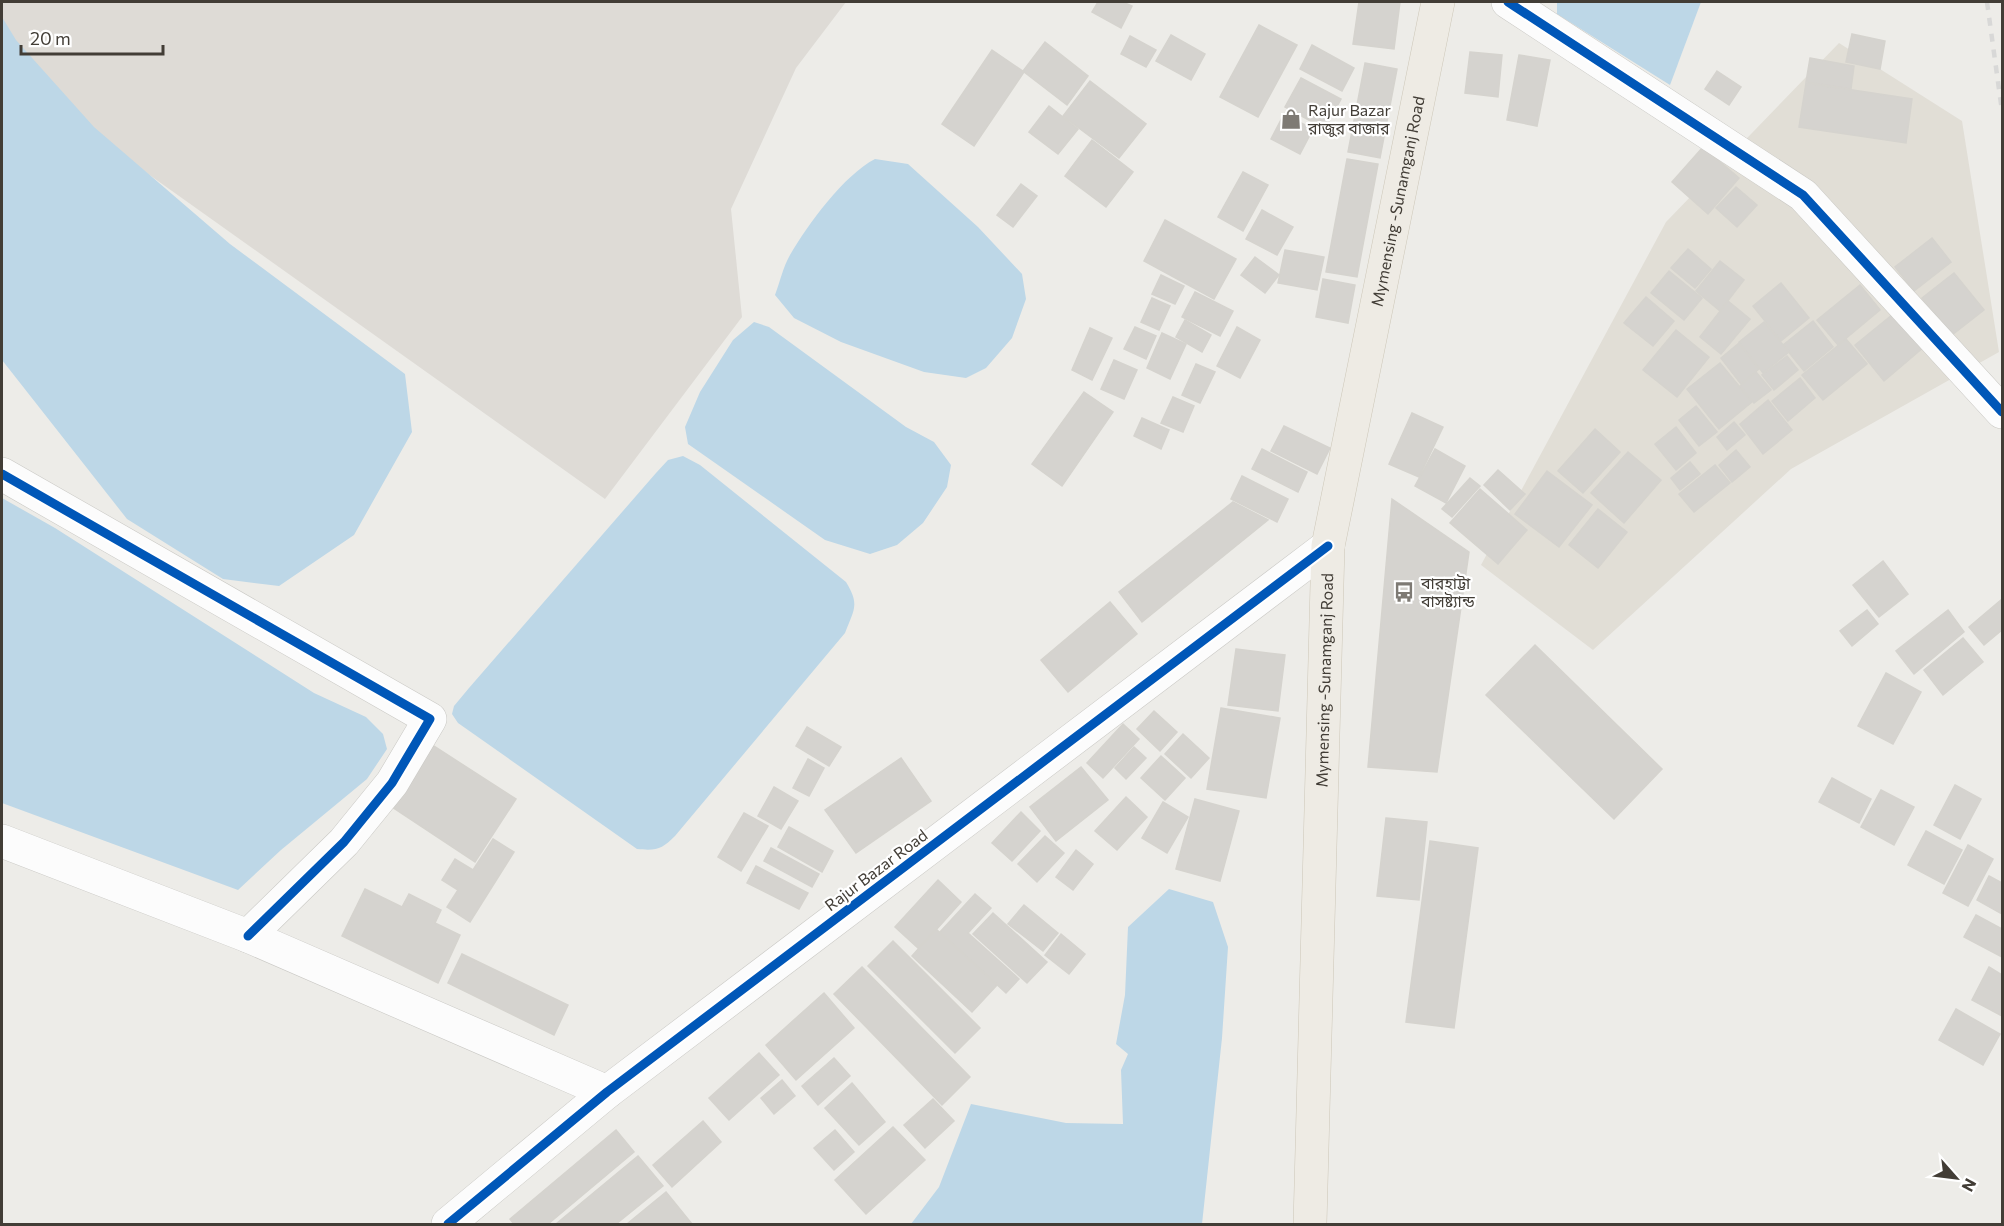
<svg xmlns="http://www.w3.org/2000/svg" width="2004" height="1226" viewBox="0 0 2004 1226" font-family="Commissioner,'Noto Sans Bengali',sans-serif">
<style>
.residential{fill:#e1ded6}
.industrial{fill:#dedbd6}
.water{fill:#bdd7e7}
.building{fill:#d5d3cf;stroke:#d5d3ce;stroke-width:1.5}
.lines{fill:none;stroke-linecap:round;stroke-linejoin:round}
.street-casing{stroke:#c9c8c4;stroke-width:34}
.primary-casing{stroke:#cdc7b8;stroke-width:34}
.street{stroke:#fcfcfc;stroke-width:33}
.primary{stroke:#eeebe4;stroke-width:33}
.rail{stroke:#d8d8d7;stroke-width:4.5;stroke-dasharray:8 8;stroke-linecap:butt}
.cycleway-casing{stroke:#fff;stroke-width:13}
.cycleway{stroke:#0057b8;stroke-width:9}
.labels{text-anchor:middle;stroke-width:4.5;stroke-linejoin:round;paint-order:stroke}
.poi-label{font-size:16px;fill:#423d36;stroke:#fff;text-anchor:start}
.street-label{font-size:16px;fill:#423d36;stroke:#fff}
</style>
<rect width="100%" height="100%" fill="#edece8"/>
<path class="residential" d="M1839,43L1962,121L1999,352L1791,469L1593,650L1481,565L1666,222Z"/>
<path class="industrial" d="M2,2H846L796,68L731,209L742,317L605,499L2,70Z"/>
<g class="water">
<path d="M1557,2H1701L1670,85L1557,14Z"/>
<path d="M2,17L16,40L94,127L230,244L405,374L412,432L354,535L279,586L223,579L127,519L2,360Z"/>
<path d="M875,159L908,164L978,227L1022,274L1026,299L1012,338L986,368L966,378L924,372L841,342L794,318L775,295C780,282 783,267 790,255C808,224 844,175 875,159Z"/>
<path d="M754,322L769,327L906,427L934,442L951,465L947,487L923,523L897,545L870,554L825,540L688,444L685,427L700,392L733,340Z"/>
<path d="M683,456L700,465L846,582C860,605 854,609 845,633L675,836C662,849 657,851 637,849L458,723L452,714L454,706L469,688L656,473L668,460Z"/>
<path d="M2,498L55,528L314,693L366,717L383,734L387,749L367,779L281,850L238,890L2,803Z"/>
<path d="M1169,889L1213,902L1228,947L1222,1038L1202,1224H911L939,1187L971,1104L1066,1123L1123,1124L1121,1070L1128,1054L1116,1044L1125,995L1128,927Z"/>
</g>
<g class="building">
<path d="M1098,2H1123L1132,6L1121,28L1092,12Z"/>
<path d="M1359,2H1400L1394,49L1353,44Z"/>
<path d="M1259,25L1297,45L1258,117L1220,97Z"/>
<path d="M1852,34L1885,41L1880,69L1846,62Z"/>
<path d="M1171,35L1205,54L1191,80L1156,61Z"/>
<path d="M1130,36L1156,50L1146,67L1121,54Z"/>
<path d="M1045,42L1088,76L1067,105L1023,71Z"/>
<path d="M1312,45L1354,68L1342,91L1300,69Z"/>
<path d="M992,50L1024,72L974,146L942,124Z"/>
<path d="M1470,52L1502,55L1498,97L1465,93Z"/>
<path d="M1519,55L1550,60L1537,126L1507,120Z"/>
<path d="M1810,58L1854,66L1851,89L1806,82Z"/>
<path d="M1365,63L1397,69L1380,158L1348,152Z"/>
<path d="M1717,71L1741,87L1729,105L1705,89Z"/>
<path d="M1301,78L1341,99L1325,129L1285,107Z"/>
<path d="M1090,81L1146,124L1119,158L1063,116Z"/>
<path d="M1806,83L1912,99L1906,143L1799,127Z"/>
<path d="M1049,106L1078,129L1058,154L1029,132Z"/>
<path d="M1284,114L1313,129L1300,154L1271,139Z"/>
<path d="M1092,140L1133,172L1106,207L1065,176Z"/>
<path d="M1703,147L1739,178L1708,214L1672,182Z"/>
<path d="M1347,159L1378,164L1357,277L1326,272Z"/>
<path d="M1243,172L1268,185L1243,231L1218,217Z"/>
<path d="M1021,184L1037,196L1013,227L997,215Z"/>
<path d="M1736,187L1757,205L1737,227L1716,208Z"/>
<path d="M1262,210L1293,227L1277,255L1246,239Z"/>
<path d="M1165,220L1236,259L1214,299L1144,261Z"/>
<path d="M1932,238L1951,262L1914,291L1895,267Z"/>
<path d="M1688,249L1711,269L1695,288L1671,268Z"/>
<path d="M1285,250L1324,257L1317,290L1278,283Z"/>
<path d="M1255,257L1279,275L1265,293L1241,275Z"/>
<path d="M1720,261L1744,280L1720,311L1696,291Z"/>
<path d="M1669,271L1702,298L1684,320L1651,293Z"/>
<path d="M1954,273L1984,310L1952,335L1922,298Z"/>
<path d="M1161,275L1184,286L1175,304L1152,294Z"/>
<path d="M1323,279L1355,285L1348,323L1316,317Z"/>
<path d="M1781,283L1809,318L1781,341L1753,306Z"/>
<path d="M1860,285L1880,310L1838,345L1817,320Z"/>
<path d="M1195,292L1233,311L1220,336L1182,317Z"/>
<path d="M1646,297L1674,321L1653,346L1624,323Z"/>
<path d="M1152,298L1170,306L1159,330L1141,322Z"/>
<path d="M1728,301L1750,319L1721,354L1700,337Z"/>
<path d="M1903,306L1931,341L1884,381L1855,345Z"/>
<path d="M1185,320L1211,335L1202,352L1176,337Z"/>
<path d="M1813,321L1833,347L1804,371L1783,345Z"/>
<path d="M1764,322L1789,352L1763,373L1739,342Z"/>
<path d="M1135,327L1156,336L1146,359L1124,349Z"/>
<path d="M1237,327L1260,340L1240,378L1217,366Z"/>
<path d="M1090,328L1112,338L1092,380L1072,370Z"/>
<path d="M1676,330L1709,357L1677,397L1643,370Z"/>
<path d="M1162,333L1186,344L1170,379L1147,368Z"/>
<path d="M1846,339L1867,364L1823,400L1802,375Z"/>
<path d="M1739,343L1759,369L1741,384L1721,358Z"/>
<path d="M1787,356L1798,370L1774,390L1762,375Z"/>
<path d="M1114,360L1137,370L1124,399L1101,389Z"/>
<path d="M1720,363L1752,402L1719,429L1687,389Z"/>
<path d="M1196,364L1215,372L1200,403L1182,395Z"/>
<path d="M1756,372L1771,390L1754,403L1740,386Z"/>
<path d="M1800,378L1815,398L1788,421L1772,401Z"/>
<path d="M1084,392L1113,412L1062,486L1032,464Z"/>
<path d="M1173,397L1194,406L1183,432L1161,423Z"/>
<path d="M1768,400L1792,430L1763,454L1740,424Z"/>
<path d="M1696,406L1717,432L1699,446L1679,420Z"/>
<path d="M1412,413L1443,427L1419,477L1389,464Z"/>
<path d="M1142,418L1169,430L1161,449L1134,436Z"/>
<path d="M1734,422L1745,435L1727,450L1717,437Z"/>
<path d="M1284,426L1330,448L1317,474L1271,451Z"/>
<path d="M1676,427L1696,453L1676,470L1655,444Z"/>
<path d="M1595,429L1620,452L1583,493L1558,471Z"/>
<path d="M1262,449L1307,472L1298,492L1252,469Z"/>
<path d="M1435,449L1465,466L1446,503L1415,486Z"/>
<path d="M1736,450L1750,467L1732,482L1719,465Z"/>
<path d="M1628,452L1661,480L1624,523L1591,493Z"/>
<path d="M1690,462L1700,474L1680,490L1671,478Z"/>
<path d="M1715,465L1730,483L1694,512L1679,494Z"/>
<path d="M1498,470L1525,494L1510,510L1484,485Z"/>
<path d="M1547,471L1592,505L1559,547L1515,514Z"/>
<path d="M1242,476L1288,499L1277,522L1231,499Z"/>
<path d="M1470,478L1480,486L1452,517L1442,509Z"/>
<path d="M1480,489L1527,530L1498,564L1450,523Z"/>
<path d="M1392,499L1469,552L1437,772L1368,767Z"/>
<path d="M1233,502L1268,520L1142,622L1119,592Z"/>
<path d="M1598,509L1627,532L1598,568L1569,545Z"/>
<path d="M1883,561L1908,594L1879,617L1853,585Z"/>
<path d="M2002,599V630L1984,645L1969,627Z"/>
<path d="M1110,602L1137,634L1068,692L1041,660Z"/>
<path d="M1867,610L1878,624L1852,646L1840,631Z"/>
<path d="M1948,610L1964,632L1914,674L1896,651Z"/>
<path d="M1963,638L1983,662L1943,695L1924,670Z"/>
<path d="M1535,645L1662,769L1614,819L1486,695Z"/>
<path d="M1236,649L1285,655L1278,711L1228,705Z"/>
<path d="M1886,673L1921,692L1893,744L1858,726Z"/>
<path d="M1221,708L1280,718L1266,798L1207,789Z"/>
<path d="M1154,711L1177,732L1160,751L1137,729Z"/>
<path d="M1123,724L1139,739L1103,778L1087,763Z"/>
<path d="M807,727L841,747L829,766L796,746Z"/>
<path d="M1183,734L1209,758L1191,778L1165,754Z"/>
<path d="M426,741L516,799L475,862L386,803Z"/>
<path d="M1134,747L1146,758L1126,779L1115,768Z"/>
<path d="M1161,756L1185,778L1165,800L1141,778Z"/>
<path d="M901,758L931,801L856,853L825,810Z"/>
<path d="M808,759L824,768L809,796L793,788Z"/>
<path d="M1081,767L1108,800L1056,841L1030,807Z"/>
<path d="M1832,778L1871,799L1859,823L1819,802Z"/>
<path d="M1955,785L1981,799L1960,839L1934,825Z"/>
<path d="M774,787L798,801L781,829L758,816Z"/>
<path d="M1881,790L1914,807L1894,845L1861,827Z"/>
<path d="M1126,797L1147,817L1117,850L1095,831Z"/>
<path d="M1195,799L1239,811L1220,881L1176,869Z"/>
<path d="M1163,802L1188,817L1167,853L1142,838Z"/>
<path d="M1021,812L1040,831L1012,861L992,843Z"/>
<path d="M744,813L768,826L741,871L718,857Z"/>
<path d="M1386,818L1427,822L1419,900L1377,896Z"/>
<path d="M789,827L833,851L822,872L778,847Z"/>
<path d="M1926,831L1962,850L1944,884L1908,865Z"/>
<path d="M1045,836L1064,853L1037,882L1018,864Z"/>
<path d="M493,839L514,852L470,922L447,907L458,890L442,880L455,859L473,870Z"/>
<path d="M1430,841L1478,848L1454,1028L1406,1022Z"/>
<path d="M1968,845L1993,859L1968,906L1943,893Z"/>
<path d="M771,848L819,874L812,887L764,861Z"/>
<path d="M1076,850L1093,864L1073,890L1056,877Z"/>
<path d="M756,866L808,893L799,909L747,883Z"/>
<path d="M1989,876L2002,883V914L1977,900Z"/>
<path d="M938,880L961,902L919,949L895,927Z"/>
<path d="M365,889L402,907L409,894L441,910L435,923L460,935L438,983L342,936Z"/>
<path d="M975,894L991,908L968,933L1019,979L1006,993L940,932Z"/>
<path d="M1024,905L1058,933L1043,951L1008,924Z"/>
<path d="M993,913L1047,962L1027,983L973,934Z"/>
<path d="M1976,915L2002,929V957L1964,937Z"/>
<path d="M936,929L997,985L972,1012L912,956Z"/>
<path d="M1061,934L1085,954L1069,974L1045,955Z"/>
<path d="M893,941L980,1028L955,1053L868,966Z"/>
<path d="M462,954L568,1005L554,1035L448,983Z"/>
<path d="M862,967L970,1077L942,1105L834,994Z"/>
<path d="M1989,967L2002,975V1016L1972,1000Z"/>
<path d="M824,993L854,1028L796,1080L766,1045Z"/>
<path d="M1956,1009L2000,1034L1983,1065L1939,1040Z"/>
<path d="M759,1053L779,1075L729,1120L709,1098Z"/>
<path d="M834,1058L850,1076L818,1105L802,1086Z"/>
<path d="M782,1080L795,1096L774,1114L761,1098Z"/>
<path d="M852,1083L885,1122L859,1145L825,1108Z"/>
<path d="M933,1099L954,1121L925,1148L904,1125Z"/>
<path d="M703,1121L721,1142L672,1187L653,1165Z"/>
<path d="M893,1127L925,1160L866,1214L835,1180Z"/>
<path d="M616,1130L634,1152L548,1224H514L510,1219Z"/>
<path d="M835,1130L854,1152L834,1170L814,1148Z"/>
<path d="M638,1156L663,1186L616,1224H556Z"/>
<path d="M666,1192L692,1224H627Z"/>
</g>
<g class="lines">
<g class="street-casing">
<g id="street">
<path d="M1508,2L1803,195L2002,412"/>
<path d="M2,474L430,719L392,783L344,842L248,936"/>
<path d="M2,841L248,936L607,1092"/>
<path d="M448,1224L607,1092L1328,546"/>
</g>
</g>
<g class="primary-casing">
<g id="primary">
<path id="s1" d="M1310,1224L1328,546L1438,2"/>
</g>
</g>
<use href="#street" class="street"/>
<use href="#primary" class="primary"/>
<path class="rail" d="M1987,2L2002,111"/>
<g class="cycleway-casing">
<g id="cycleway">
<path d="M1508,2L1803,195L2002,412"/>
<path d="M2,474L430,719L392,783L344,842L248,936"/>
<path d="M448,1224L607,1092L1328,546"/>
</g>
</g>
<use href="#cycleway" class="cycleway"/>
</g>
<defs>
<g id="shop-bare" transform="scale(1.62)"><path d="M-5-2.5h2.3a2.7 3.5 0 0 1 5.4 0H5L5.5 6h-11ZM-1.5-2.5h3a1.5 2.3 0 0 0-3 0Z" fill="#7e7a74" stroke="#fff" stroke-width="2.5" paint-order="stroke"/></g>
<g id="bus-bare" transform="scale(1.62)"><path d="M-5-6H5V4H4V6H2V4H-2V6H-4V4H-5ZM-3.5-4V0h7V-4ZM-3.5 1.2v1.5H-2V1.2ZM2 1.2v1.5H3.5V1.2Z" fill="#7e7a74" stroke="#fff" stroke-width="2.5" paint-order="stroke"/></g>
</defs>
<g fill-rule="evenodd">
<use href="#shop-bare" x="1291" y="119"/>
<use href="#bus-bare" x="1404" y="592"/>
</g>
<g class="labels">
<g class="poi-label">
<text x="1308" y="116">Rajur Bazar<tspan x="1308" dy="18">রাজুর বাজার</tspan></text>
<text x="1421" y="589">বারহাট্টা<tspan x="1421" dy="18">বাসষ্ট্যান্ড</tspan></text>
</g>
<g class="street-label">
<text dy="6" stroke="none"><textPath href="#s1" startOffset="1030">Mymensing -Sunamganj Road</textPath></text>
<text dy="6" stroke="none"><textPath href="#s1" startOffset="544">Mymensing -Sunamganj Road</textPath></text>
<text transform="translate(876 870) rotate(-37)" y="6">Rajur Bazar Road</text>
</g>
</g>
<rect width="2004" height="1226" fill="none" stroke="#423d36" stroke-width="6"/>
<g transform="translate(1956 1178) rotate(118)" stroke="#ffffff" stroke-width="4.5" paint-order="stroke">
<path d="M0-4.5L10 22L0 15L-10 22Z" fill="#423d36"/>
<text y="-9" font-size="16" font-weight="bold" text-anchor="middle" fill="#423d36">N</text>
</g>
<path d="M21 45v9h142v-9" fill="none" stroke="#423d36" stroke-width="3"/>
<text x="30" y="45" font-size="18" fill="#423d36" stroke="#ffffff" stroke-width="4.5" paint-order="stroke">20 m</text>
</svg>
